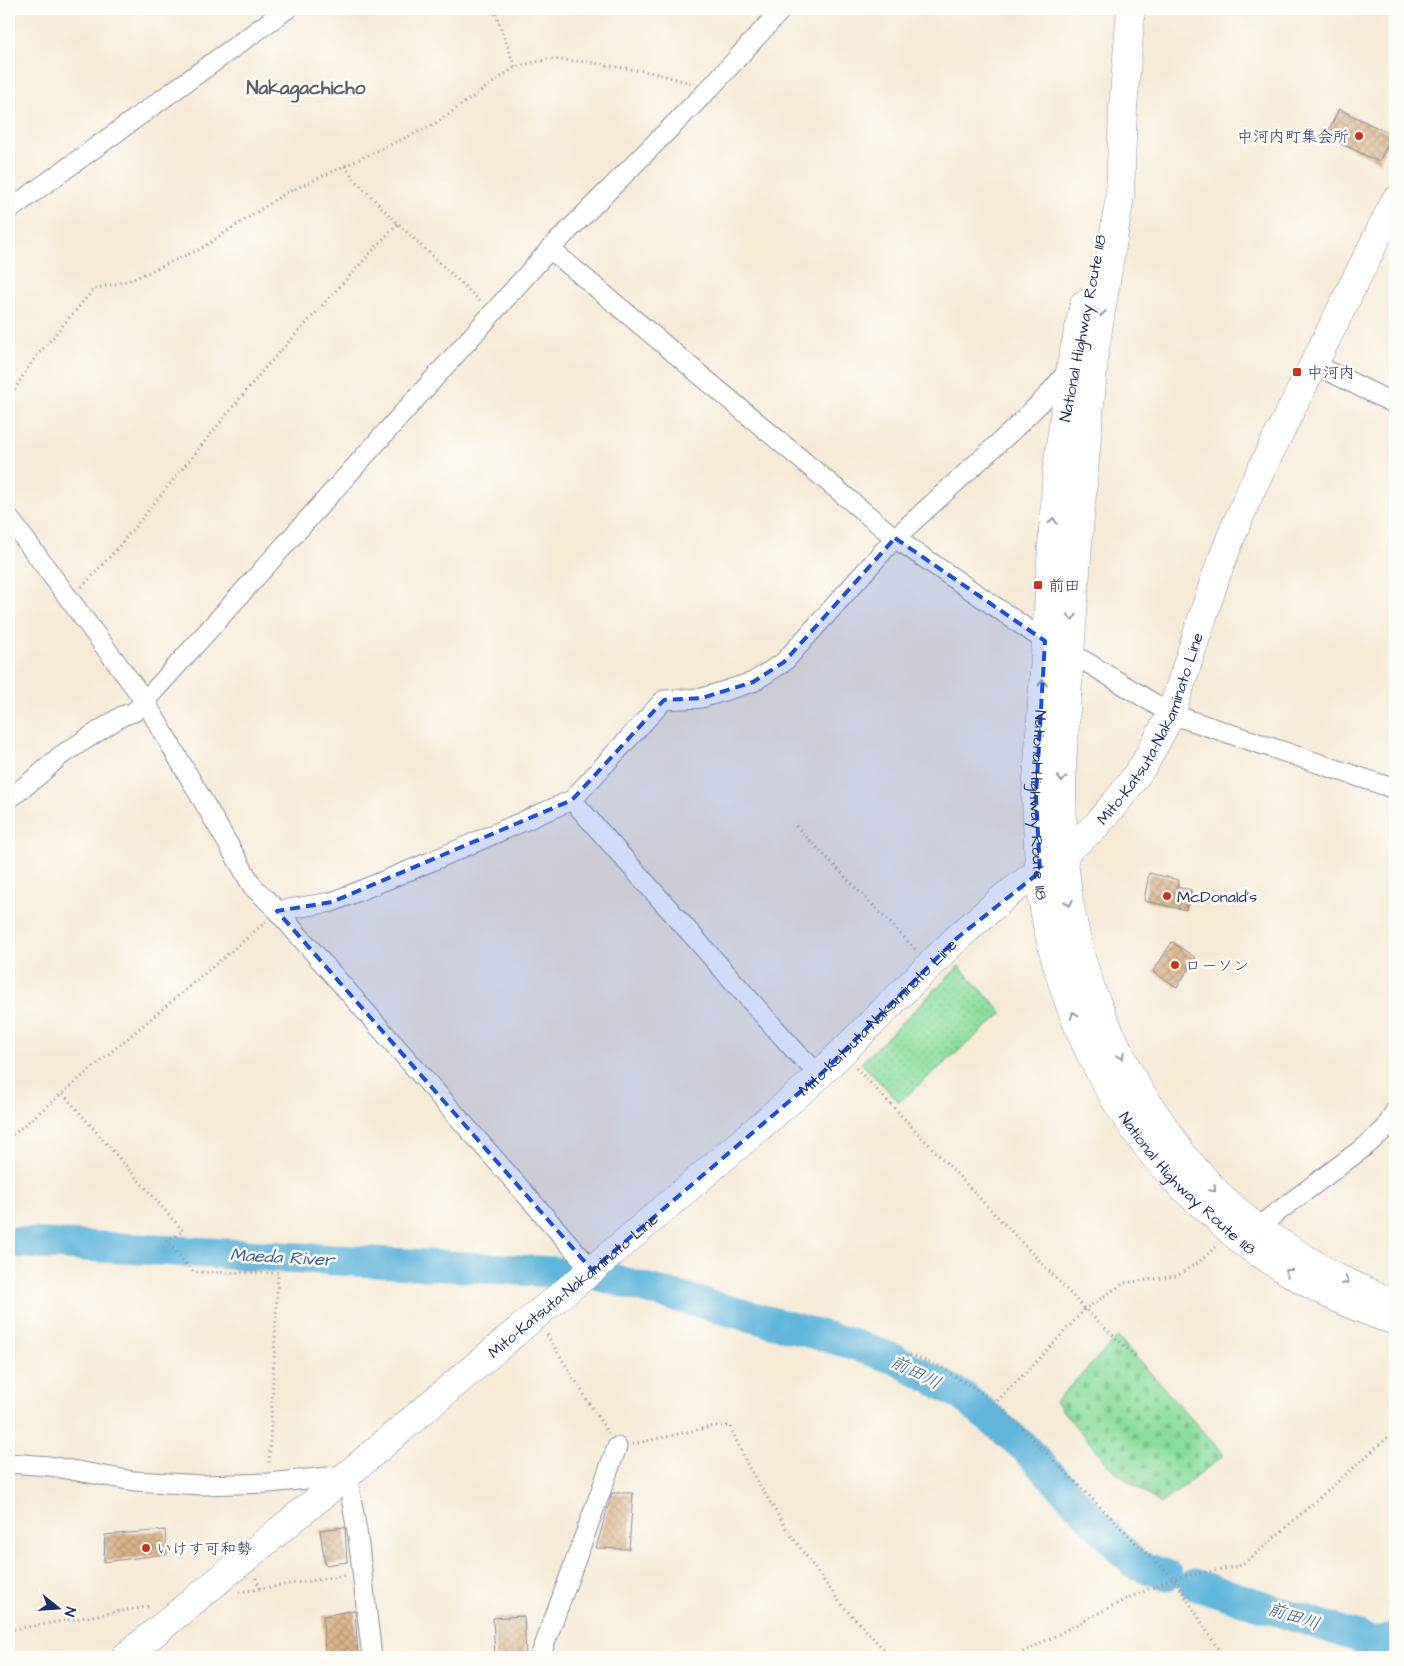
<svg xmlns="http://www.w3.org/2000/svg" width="1404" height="1666" viewBox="0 0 1404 1666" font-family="'Architects Daughter','Klee One',sans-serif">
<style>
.grass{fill:url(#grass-dots);stroke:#52867e}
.cemetery{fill:url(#cemetery-stones);stroke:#52867e}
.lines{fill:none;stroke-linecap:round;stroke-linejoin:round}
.river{stroke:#5fb5dc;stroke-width:31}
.building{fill:url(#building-cross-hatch)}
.minor-casing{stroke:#888c9a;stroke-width:21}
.primary-casing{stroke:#888c9a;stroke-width:29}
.trunk-casing{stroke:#888c9a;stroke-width:29}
.path{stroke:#888c9a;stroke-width:3;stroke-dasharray:1 4;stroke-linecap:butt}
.minor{stroke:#fff;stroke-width:19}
.primary{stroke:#fff;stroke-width:28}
.trunk{stroke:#fff;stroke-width:28}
.oneway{stroke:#8d97ae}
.marked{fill:#1d4ed8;fill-opacity:0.2;stroke:#1d4ed8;stroke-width:4;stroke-dasharray:10 6;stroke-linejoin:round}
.poi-dot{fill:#c8321e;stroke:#fdfcf7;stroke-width:2}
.labels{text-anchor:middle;stroke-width:5;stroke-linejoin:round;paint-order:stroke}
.poi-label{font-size:16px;fill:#1b2f5e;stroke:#fdfcf7;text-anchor:start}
.street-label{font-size:16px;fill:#1b2f5e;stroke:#fdfcf7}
.water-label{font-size:18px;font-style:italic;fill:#335e8a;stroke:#fdfcf7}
.quarter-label{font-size:19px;font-weight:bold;fill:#5f5e6d;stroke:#fdfcf7}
</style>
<defs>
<pattern id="grass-dots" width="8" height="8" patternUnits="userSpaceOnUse" patternTransform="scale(1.25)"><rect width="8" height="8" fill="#8add9e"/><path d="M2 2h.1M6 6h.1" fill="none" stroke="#76be8a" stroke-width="1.8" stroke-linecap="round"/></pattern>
<pattern id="cemetery-stones" width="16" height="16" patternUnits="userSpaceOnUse" patternTransform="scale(1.25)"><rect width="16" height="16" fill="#8add9e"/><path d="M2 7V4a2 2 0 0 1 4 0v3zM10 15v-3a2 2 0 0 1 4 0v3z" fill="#76be8a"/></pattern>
<pattern id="building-cross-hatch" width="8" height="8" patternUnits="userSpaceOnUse" patternTransform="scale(1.25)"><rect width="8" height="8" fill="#dcb489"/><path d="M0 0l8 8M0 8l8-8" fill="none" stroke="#b29373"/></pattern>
</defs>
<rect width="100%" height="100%" fill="#fdfcf7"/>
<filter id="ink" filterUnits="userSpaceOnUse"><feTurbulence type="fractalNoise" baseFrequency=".02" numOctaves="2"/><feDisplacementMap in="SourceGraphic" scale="10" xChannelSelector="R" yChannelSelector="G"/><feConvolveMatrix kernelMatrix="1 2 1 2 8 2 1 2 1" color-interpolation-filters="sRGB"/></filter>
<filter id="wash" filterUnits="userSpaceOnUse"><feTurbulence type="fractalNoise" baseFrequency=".0096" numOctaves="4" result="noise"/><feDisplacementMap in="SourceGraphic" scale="20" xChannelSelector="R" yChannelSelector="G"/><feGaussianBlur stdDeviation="1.12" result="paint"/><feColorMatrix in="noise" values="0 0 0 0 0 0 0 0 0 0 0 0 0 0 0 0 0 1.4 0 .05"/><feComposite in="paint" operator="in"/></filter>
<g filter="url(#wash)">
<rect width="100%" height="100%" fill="#f6ead5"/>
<path class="grass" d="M959,966L1003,1013L899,1102L861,1063Z"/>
<path class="cemetery" d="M1118,1337L1224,1455L1161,1504L1114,1471L1055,1402Z"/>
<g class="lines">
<g class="river">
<path d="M9,1242L555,1272"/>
<path d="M604,1277L849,1343L897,1360L963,1396L1024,1447L1136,1565L1167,1575"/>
<path d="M1194,1584L1371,1641H1380L1395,1637"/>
</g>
</g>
<g id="blocks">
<g class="building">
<path d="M1339,109L1392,135L1379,162L1326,136Z"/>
<path d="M1149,873L1179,880L1177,887L1191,890L1186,910L1144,901Z"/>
<path d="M1172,942L1196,958L1177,987L1153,972Z"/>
<path d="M612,1493H633L629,1549L596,1548Z"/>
<path d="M345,1527L347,1562L325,1565L320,1530Z"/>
<path d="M165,1530L167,1554L104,1562L105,1535Z"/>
<path d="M355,1610L358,1657H325L323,1616Z"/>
<path d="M524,1616L526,1657H495L493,1618Z"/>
</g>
</g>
</g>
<g filter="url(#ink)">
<use href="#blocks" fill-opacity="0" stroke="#888c9a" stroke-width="1"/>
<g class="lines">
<g class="minor-casing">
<g id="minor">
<path d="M9,210L287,9"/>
<path d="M550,249L895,538L1045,641L1083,660L1171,714L1395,789"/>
<path d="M1314,364L1395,404"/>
<path d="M9,518L145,701L253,887L272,905L592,1270"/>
<path d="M9,799L39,775L60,756L122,716L134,712L145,701L550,249L710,88L782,9"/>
<path d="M277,911L332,902L430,862L572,800"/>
<path d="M820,1075L797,1053L572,800L664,700L702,698L753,682L784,662L895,538L1015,428L1048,395L1071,367"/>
<path d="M1249,1236L1256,1228L1367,1145L1386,1128L1395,1111"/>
<path d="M9,1463L49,1466L134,1481L202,1485L269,1483L347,1475L358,1537L372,1657"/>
<path d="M540,1657L617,1447"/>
</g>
</g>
<g class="primary-casing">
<g id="primary">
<path id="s1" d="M125,1657L347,1475L535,1316L592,1270L811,1083L957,938L1004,897L1063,854L1096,826L1125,791L1145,763L1171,714L1216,576L1233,532L1252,488L1395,201"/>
</g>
</g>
<g class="trunk-casing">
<g id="trunk">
<path d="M1131,9L1123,108L1120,196L1095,348L1080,516L1062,765L1063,854L1069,901L1079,952L1092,991L1110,1033L1135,1084L1185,1158L1218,1194L1256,1228L1335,1277L1379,1297L1395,1302"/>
<path id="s2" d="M1084,304L1071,366L1057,469L1036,796C1038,843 1038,892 1050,938C1071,1028 1113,1112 1175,1180C1186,1191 1198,1201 1209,1211C1220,1221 1231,1232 1242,1241C1251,1249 1261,1254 1270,1260C1309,1286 1351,1307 1395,1321"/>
</g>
</g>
<g class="path">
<path d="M494,9L515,67"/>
<path d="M345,166L354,179L392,218L480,301"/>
<path d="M9,398L34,359L94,289L131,280L200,249L286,193L433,125L515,67L548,59L587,62L655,73L690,83"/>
<path d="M82,587L116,550L265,368L398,223"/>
<path d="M796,826L915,949"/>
<path d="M856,1068L1085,1309L1136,1357"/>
<path d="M63,1094L183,1231L167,1241L193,1272L278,1273L269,1465"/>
<path d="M9,1138L266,922"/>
<path d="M1216,1247L1200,1261L1177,1276L1124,1283L1085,1309L1039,1359L996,1402L1140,1547L1174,1578L1223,1657"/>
<path d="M547,1335L608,1433"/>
<path d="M910,1355L937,1365L996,1402"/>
<path d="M633,1444L715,1426H730L749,1468L786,1528L840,1603L891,1657"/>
<path d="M256,1578L260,1589"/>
<path d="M239,1592L347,1575"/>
<path d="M9,1630L152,1606"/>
<path d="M1014,1657L1126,1599L1174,1578L1239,1566L1251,1558L1395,1431"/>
</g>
<use href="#minor" class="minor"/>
<use href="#primary" class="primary"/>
<use href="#trunk" class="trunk"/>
</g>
<defs><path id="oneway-chevron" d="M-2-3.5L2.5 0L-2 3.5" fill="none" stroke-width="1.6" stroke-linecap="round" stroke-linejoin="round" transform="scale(1.25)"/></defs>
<g class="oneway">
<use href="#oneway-chevron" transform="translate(1101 313) rotate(99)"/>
<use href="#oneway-chevron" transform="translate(1053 521) rotate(-86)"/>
<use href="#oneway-chevron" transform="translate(1072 617) rotate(94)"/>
<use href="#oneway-chevron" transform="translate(1043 683) rotate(-87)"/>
<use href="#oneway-chevron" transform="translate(1062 779) rotate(91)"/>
<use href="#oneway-chevron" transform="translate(1069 903) rotate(80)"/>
<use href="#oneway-chevron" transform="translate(1074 1015) rotate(-111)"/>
<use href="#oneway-chevron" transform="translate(1121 1056) rotate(64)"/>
<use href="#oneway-chevron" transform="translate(1213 1189) rotate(47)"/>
<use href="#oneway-chevron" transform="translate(1288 1272) rotate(-147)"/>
<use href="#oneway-chevron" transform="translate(1346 1281) rotate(25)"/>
</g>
</g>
<path class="marked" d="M895,538L1045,641L1036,796L1040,872L957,938L820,1075L592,1270L277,911L332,902L572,800L664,700L702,698L753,682L784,662Z"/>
<g class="poi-dot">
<circle cx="1359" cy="136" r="5"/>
<rect x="1292" y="367" width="10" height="10" rx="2.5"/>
<rect x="1033" y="580" width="10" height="10" rx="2.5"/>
<circle cx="1167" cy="896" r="5"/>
<circle cx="1175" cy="965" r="5"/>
<circle cx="146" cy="1548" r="5"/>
</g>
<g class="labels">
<g class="poi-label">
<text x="1349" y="142" text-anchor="end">中河内町集会所</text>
<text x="1307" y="378">中河内</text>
<text x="1048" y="591">前田</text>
<text x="1177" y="902">McDonald's</text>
<text x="1185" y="971">ローソン</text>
<text x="156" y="1554">いけす可和勢</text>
</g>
<g class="street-label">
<text transform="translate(1082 328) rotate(-79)" y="6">National Highway Route 118</text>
<text dy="6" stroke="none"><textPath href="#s1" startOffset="1392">Mito-Katsuta-Nakaminato Line</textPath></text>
<text dy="6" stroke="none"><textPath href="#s2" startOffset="504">National Highway Route 118</textPath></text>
<text dy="6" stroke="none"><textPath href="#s1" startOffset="988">Mito-Katsuta-Nakaminato Line</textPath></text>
<text dy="6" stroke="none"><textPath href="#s2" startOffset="924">National Highway Route 118</textPath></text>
<text dy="6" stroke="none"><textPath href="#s1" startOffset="582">Mito-Katsuta-Nakaminato Line</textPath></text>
</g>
<g class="water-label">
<text transform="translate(282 1257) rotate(3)" y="6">Maeda River</text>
<text transform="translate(916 1372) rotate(27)" y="6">前田川</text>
<text transform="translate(1294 1616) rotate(18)" y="6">前田川</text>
</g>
<g class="quarter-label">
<text x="306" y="94">Nakagachicho</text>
</g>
</g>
<rect width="1404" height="1666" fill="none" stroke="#fdfcf7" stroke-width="30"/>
<g transform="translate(58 1608) rotate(107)" stroke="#fdfcf7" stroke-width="4" paint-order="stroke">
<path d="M0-4L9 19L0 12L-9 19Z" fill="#1b2f5e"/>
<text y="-8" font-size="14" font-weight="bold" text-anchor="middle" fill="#1b2f5e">N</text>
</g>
</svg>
